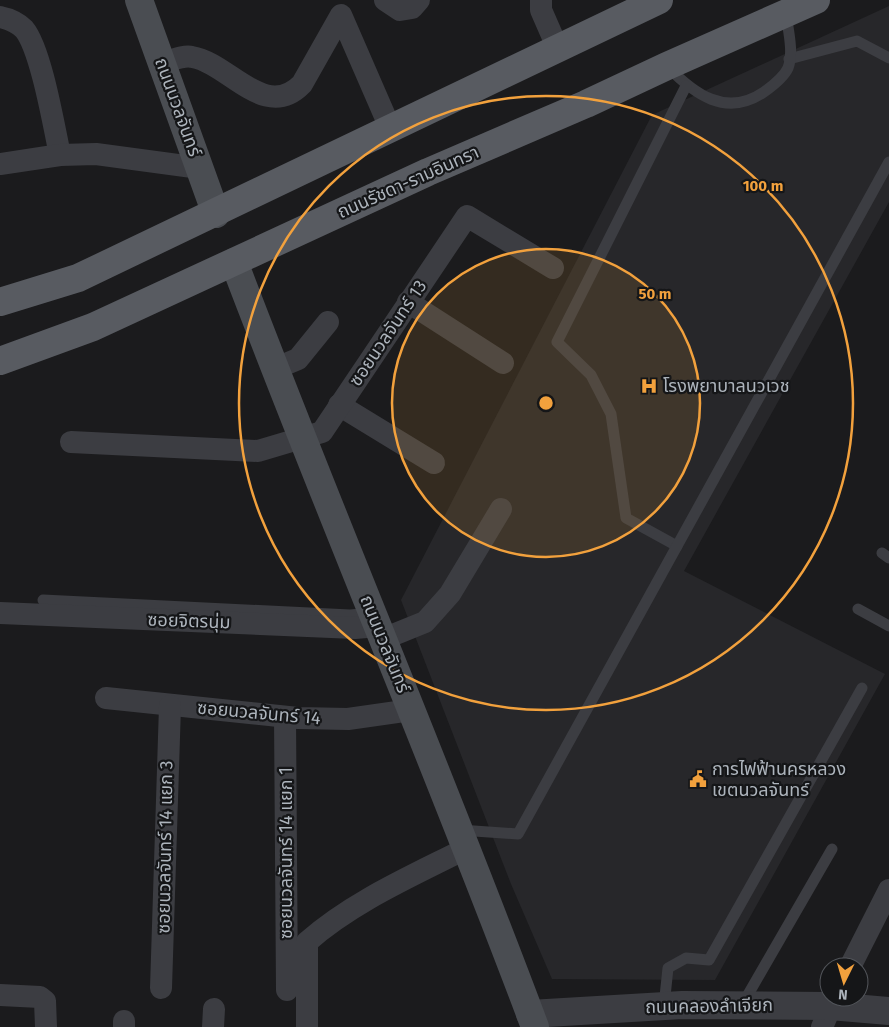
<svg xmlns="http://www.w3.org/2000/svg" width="889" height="1027" viewBox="0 0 889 1027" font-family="'Fira Sans','Noto Sans Thai',sans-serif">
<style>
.built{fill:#27272a}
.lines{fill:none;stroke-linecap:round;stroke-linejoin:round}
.service{stroke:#3c3d42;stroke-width:11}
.minor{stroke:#3c3d42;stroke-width:22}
.tertiary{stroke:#3c3d42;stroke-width:28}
.secondary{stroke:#4a4d52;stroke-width:28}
.primary{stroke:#585b61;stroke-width:28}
.ring{fill:none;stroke:#f2a13d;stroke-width:2.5}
.labels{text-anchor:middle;stroke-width:4.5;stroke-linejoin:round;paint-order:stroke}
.street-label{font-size:18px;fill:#adb4bc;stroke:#151618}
.poi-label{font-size:18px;fill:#adb4bc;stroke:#151618;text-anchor:start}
.centre{fill:#f2a13d;stroke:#151618;stroke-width:2.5}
.ring-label{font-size:15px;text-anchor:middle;font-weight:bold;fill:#f2a13d;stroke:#151618;stroke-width:4.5;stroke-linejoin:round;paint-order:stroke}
</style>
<rect width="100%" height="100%" fill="#1b1b1d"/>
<path class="built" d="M889,6V202L684,571L885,674L715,980L552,979L511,884L401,600L652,115Z"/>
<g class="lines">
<g class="service">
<path d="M789,59L857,41L889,58"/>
<path d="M667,66C694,94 726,118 764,92C771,87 784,77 788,68C794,52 788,30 786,14"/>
<path d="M677,546L626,518L611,414L591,375L557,342L686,86"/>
<path d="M882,553L889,558"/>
<path d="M43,600L350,615L373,613"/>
<path d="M858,609L889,626"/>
<path d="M460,830L518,834L889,162"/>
<path d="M742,1005L832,849"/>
<path d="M664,1006L668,968L686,958L709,960L862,688"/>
</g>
<g class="minor">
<path d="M385,0L400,10L412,8L419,0"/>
<path d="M541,0V10L558,49"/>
<path d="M0,17C10,19 17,22 24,29C41,49 54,127 60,155"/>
<path d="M162,63C171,61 183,55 192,57C229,63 265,122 302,84L341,15L391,130"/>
<path d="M0,164L60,155L96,154L200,168"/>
<path d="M408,302L503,363"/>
<path d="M274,369L298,359L328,322"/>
<path d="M339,405L434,463"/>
<path d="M71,442L258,451L322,432L467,216L553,268"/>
<path d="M0,613L355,628L378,626"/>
<path d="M383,639L425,622L450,594L501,509"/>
<path d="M106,698L298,718L348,719L411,710"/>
<path d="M285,717L287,990"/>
<path d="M850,967L889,890"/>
<path d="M161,988L170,706"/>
<path d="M0,995L40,997L45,1001L46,1027"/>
<path d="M124,1027V1021"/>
<path d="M213,1027L214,1009"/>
<path d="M307,1027V942C352,902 412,876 465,849"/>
<path d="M822,1027L835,997"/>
</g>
<path class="tertiary" d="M530,1014L682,1005L830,1006L889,1011"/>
<g class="secondary">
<path d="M139,0L216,214"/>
<path d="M234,262C331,518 439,770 535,1027"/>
</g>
<g class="primary">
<path d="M0,302L78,278L659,0"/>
<path d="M0,361L93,327L428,172L586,104L667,66L816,0"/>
</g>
</g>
<circle cx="546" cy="403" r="154" fill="#f2a13d" fill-opacity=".12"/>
<g class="ring">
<circle cx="546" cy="403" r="154"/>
<circle cx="546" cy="403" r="307"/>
</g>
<defs>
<g id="hospital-bare" transform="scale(1.35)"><path d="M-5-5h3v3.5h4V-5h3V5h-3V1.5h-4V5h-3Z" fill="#f2a13d" stroke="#151618" stroke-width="2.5" paint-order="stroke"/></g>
<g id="civic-bare" transform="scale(1.35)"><path d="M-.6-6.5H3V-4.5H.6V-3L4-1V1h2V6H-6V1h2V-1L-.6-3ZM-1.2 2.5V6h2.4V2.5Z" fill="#f2a13d" stroke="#151618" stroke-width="2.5" paint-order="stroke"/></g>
</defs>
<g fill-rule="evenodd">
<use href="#hospital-bare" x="649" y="386"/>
<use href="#civic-bare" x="698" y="779"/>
</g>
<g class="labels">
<g class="street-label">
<text transform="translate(178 107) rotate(70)" y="6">ถนนนวลจันทร์</text>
<text transform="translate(408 182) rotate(-24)" y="6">ถนนรัชดา-รามอินทรา</text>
<text transform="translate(388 333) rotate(-56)" y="6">ซอยนวลจันทร์ 13</text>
<text transform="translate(189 621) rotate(2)" y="6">ซอยจิตรนุ่ม</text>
<text transform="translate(385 644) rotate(68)" y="6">ถนนนวลจันทร์</text>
<text transform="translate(259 713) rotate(5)" y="6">ซอยนวลจันทร์ 14</text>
<text transform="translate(165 847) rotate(-89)" y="6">ซอยนวลจันทร์ 14 แยก 3</text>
<text transform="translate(286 853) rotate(-90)" y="6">ซอยนวลจันทร์ 14 แยก 1</text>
<text transform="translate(709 1006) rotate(-1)" y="6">ถนนคลองลำเจียก</text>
</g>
<g class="poi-label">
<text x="663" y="392">โรงพยาบาลนวเวช</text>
<text x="712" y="775">การไฟฟ้านครหลวง<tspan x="712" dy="21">เขตนวลจันทร์</tspan></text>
</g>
</g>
<circle cx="546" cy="403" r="8" class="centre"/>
<g class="ring-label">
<text x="763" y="191">100 m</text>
<text x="655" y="299">50 m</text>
</g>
<g transform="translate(844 982) rotate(185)"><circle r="24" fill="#151618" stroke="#52555a"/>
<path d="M0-4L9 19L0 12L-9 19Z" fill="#f2a13d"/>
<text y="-8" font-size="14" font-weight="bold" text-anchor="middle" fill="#adb4bc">N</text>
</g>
</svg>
